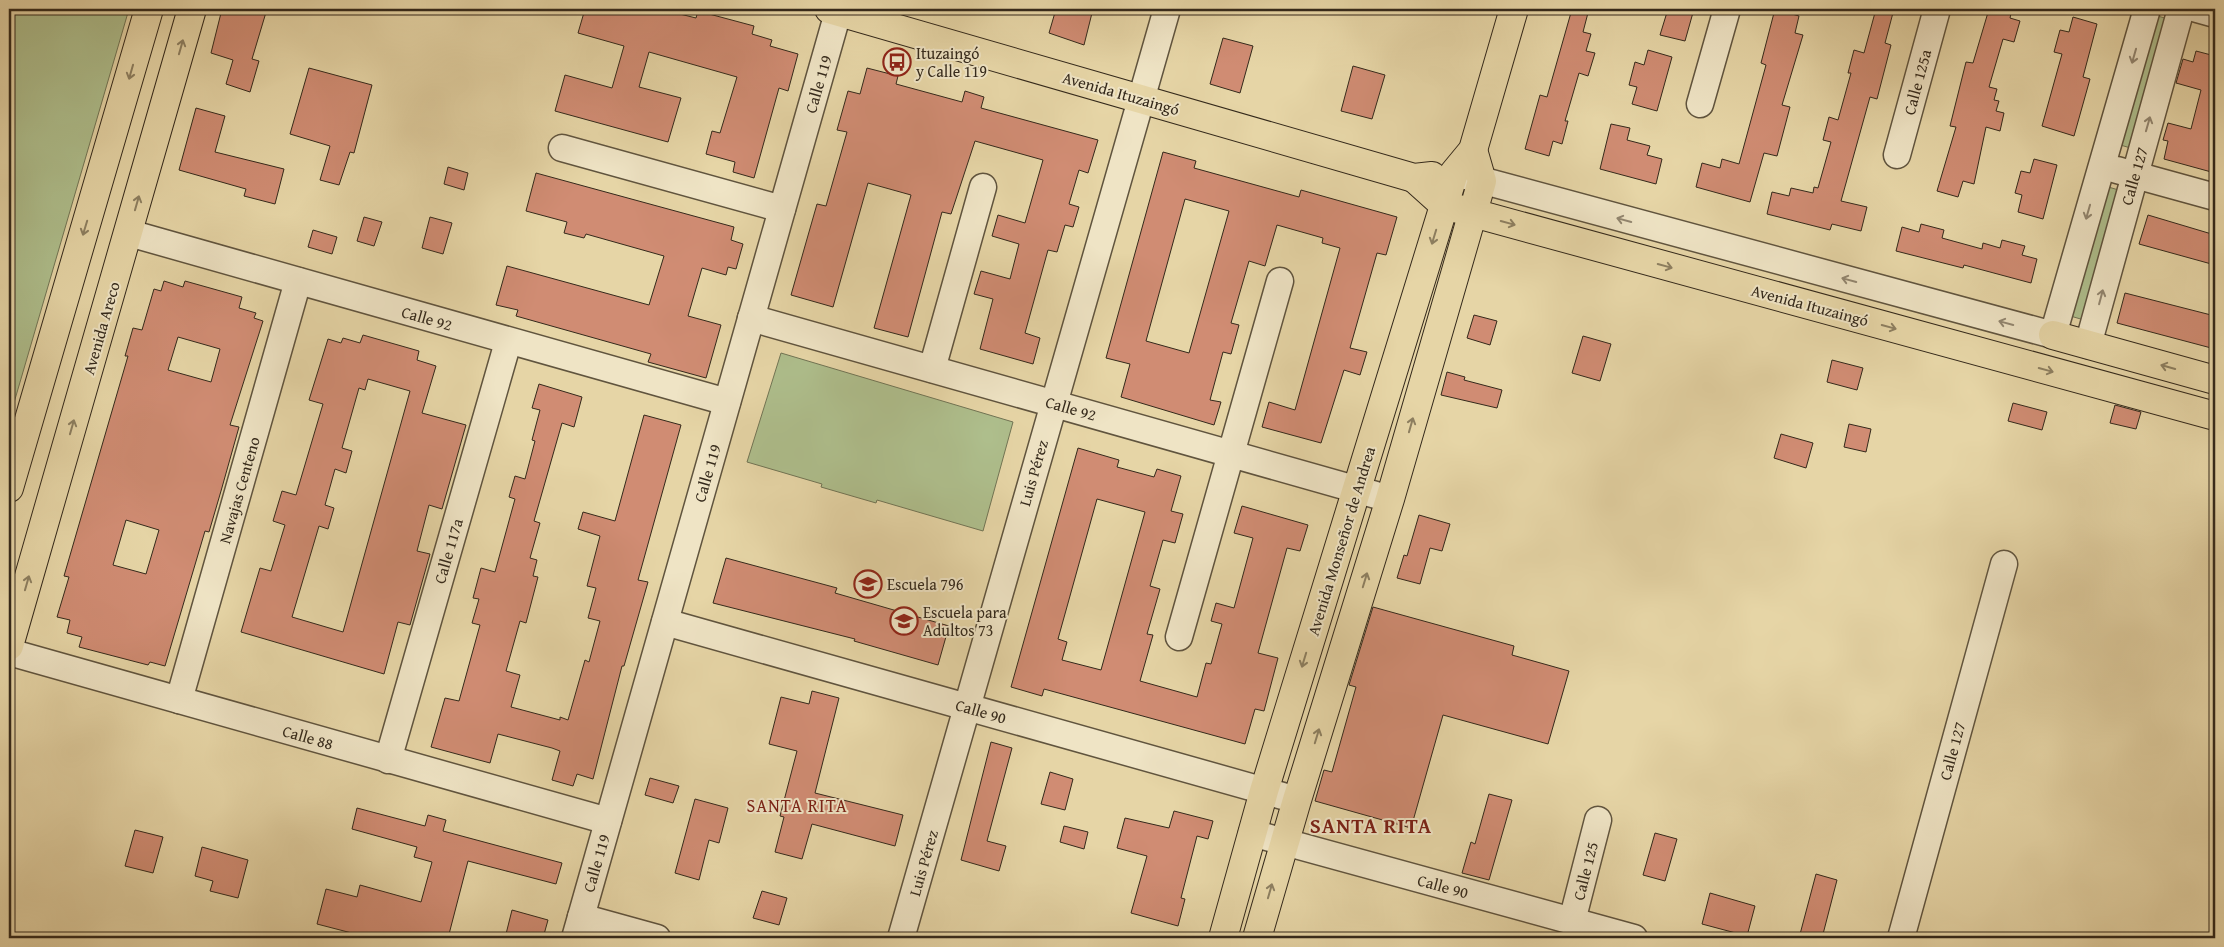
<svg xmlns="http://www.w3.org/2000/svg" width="2224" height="947" viewBox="0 0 2224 947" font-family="'Gentium Book Plus',serif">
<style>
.green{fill:#aebe8c;stroke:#717454}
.building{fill:#d08c73;stroke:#34291b;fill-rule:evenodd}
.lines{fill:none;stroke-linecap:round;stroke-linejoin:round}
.minor-casing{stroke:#60543e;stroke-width:29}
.major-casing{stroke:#34291b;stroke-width:30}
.minor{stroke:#efe4c5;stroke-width:26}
.major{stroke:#e6d5a6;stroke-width:28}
.oneway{stroke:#8d7f60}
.oneway2{stroke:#928670}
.labels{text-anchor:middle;stroke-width:4;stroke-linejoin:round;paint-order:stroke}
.poi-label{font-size:16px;fill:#34291b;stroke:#efe4c5;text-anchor:start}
.street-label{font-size:16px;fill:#34291b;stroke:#efe4c5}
.neighbourhood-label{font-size:18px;letter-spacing:1px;fill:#7a1f14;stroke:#efe4c5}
.district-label{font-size:21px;font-weight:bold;letter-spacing:1px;fill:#7a1f14;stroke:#efe4c5}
</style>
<rect width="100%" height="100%" fill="#e6d5a6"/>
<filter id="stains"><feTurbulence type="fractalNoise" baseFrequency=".004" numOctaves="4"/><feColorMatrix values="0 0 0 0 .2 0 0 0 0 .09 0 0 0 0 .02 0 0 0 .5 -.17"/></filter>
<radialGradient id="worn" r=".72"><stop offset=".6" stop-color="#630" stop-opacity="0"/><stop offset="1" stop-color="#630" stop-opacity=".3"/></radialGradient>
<g class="green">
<path d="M9,9H129L11,413H9Z"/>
<path d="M2154,15L2172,20L2134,149L2117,144Z"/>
<path d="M2105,186L2122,191L2084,320L2067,315Z"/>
<path d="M781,353L1013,422L983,531L877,500L876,503L821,487L822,484L747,462Z"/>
</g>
<g class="building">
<path d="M222,9H267L252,59L259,61L250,92L226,84L233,60L211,53Z"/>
<path d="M585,9H660L696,18L698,11L754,26L752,34L772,40L770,46L798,54L788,91L779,88L754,178L733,172L735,162L706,154L712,131L720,133L737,77L649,52L639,87L681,98L668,142L555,111L565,75L612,88L624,46L578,33Z"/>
<path d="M1056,9H1093L1084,45L1049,33Z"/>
<path d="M1572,9H1589L1583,32L1591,34L1586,51L1595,53L1588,76L1579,73L1565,121H1568L1562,144L1553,141L1549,156L1525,149L1540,95L1547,97Z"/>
<path d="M1668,9H1694L1685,41L1660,35Z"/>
<path d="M1775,9L1799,16L1795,33L1803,35L1782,105L1790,107L1777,156L1764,153L1750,202L1696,187L1702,163L1720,168L1722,159L1739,164L1766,65L1761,63Z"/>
<path d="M1876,9H1894L1885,43L1891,45L1877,99L1870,97L1841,201L1867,207L1861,231L1832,224L1830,230L1767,214L1772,192L1789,196L1791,188L1813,193L1814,187L1818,188L1831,142L1823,140L1829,117L1838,120L1851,73H1848L1854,50L1864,53Z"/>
<path d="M1989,9H2012L2010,18L2020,21L2014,42L2003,39L1989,87L1997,89L1994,100L1999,101L1996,111L2004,113L2000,131L1986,127L1974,184L1963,181L1958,197L1937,191L1956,127L1950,126L1966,62L1973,63Z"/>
<path d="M2073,17L2097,24L2083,77L2090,79L2074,136L2042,126L2062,54L2054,52L2060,30L2069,32Z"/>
<path d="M1223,38L1253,46L1240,93L1210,84Z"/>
<path d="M1648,50L1672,57L1657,111L1632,104L1637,87L1629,85L1635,62L1644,65Z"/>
<path d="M2196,51L2215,56V173L2164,159L2168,141L2163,140L2168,123L2191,129L2201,90L2176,83L2183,59L2193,62Z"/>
<path d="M1353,66L1385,75L1372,119L1341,111Z"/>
<path d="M309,68L372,85L354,153L350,152L339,185L320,180L330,146L290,134Z"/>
<path d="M867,68L898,76L896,84L962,102L965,91L984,97L981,108L1098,140L1088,173L1079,170L1069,204L1079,207L1073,227L1065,225L1057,252L1048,250L1025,333L1040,338L1033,364L980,349L993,299L974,294L981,271L1010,279L1019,244L992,236L998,215L1025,223L1043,160L975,141L951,214L942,212L908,337L874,328L911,195L868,183L833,307L791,295L817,204L826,206L847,132L837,130L848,91L860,94Z"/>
<path d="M196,108L225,116L215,152L284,169L275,204L244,196L246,189L179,170Z"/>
<path d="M1611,124L1630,128L1627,140L1650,146L1647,155L1662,159L1656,184L1600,169Z"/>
<path d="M1163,152L1196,161L1194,168L1299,197L1301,190L1397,217L1386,255L1377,253L1350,348L1367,352L1360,375L1344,370L1321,443L1262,427L1269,402L1295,410L1340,248L1322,243L1323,238L1277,225L1265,266L1249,261L1231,323L1239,325L1231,354L1223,352L1210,400L1221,402L1214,425L1121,397L1130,364L1106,358ZM1185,199L1229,211L1189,353L1146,341Z"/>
<path d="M2034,159L2057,165L2043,219L2018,212L2022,195L2015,193L2021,171L2030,173Z"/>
<path d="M448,167L468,173L464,190L444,184Z"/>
<path d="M536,173L734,227L731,240L743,244L736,269L728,267L726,275L702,268L688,316L721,325L706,378L648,362L651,354L516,316L518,310L496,305L507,266L649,305L664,256L586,234L584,238L564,233L567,222L526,211Z"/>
<path d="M2148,215L2215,235V265L2139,244Z"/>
<path d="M364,217L382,222L374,246L357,241Z"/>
<path d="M430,217L452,223L443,254L422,248Z"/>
<path d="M1921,224L1944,230L1942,238L1982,249L1983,243L2000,248L2002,240L2025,246L2022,255L2037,259L2031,283L1964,265L1963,268L1896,251L1902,227L1919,232Z"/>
<path d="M313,230L337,237L332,254L308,247Z"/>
<path d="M164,281L183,287L185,281L242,297L239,308L256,313L254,318L263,321L230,425L239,427L221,491L209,532L205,531L165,666L150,662L148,665L79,647L82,637L67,633L70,620L57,617L69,577L64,576L128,356H125L133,328L142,330L154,289L161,291ZM178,337L220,349L211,382L168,370ZM126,520L159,530L146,574L113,565Z"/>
<path d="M2125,293L2215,316V349L2117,323Z"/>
<path d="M1474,315L1497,321L1490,345L1467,338Z"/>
<path d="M363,335L419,351L417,360L436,366L422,413L466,425L442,509L429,505L417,551L430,554L410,625L398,622L384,674L241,632L260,568L271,571L285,525L273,521L282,491L296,495L323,404L309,400L328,339L341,343L343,338L360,343ZM368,379L410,391L343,632L292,617L319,526L328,529L334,508L325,505L335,469L346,473L352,451L342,448L359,388L365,390Z"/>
<path d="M1583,336L1611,344L1600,381L1572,373Z"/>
<path d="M1832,360L1863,368L1857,390L1827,382Z"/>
<path d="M1447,372L1465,377L1464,380L1502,390L1497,408L1441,395Z"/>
<path d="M539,384L582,397L574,427L562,423L534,521L540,523L530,558L537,560L533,576L538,577L526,623L520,621L506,671L520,675L511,707L560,720V717L568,720L585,660L589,662L600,621L588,618L596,588L587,586L600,536L578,529L583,512L615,521L644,415L681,425L638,580L648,582L624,666H622L593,779L577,774L573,786L552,780L560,751L552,748L498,734L490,763L431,747L445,698L459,701L480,625L472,623L479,599L473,598L481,568L495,572L515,499L509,497L515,476L525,479L535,441L532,440L540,410L532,408Z"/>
<path d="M2013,403L2047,412L2042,430L2008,421Z"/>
<path d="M2115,405L2141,412L2136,429L2110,423Z"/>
<path d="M1849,424L1871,429L1866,452L1844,447Z"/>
<path d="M1781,434L1813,443L1806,468L1774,458Z"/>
<path d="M1078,448L1119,460L1117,467L1154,477L1157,469L1181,476L1171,511L1183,514L1175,543L1163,540L1150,586L1160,589L1147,634L1153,635L1140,681L1197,697L1206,663L1211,664L1222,624L1211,621L1216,603L1234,608L1253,538L1234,533L1242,506L1308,525L1300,551L1287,548L1258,653L1278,658L1264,711L1255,709L1245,744L1044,689L1042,696L1011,687ZM1097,499L1145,512L1101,670L1062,660L1067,642L1058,639Z"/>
<path d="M1419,515L1450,524L1442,551L1430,548L1420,584L1397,578L1404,555L1407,556Z"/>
<path d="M726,558L837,588L835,593L949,626L938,665L854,641L855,639L713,603Z"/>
<path d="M1373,607L1514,646L1512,655L1569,671L1548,744L1443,715L1411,828L1315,801L1324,770L1332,772L1356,687L1349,685Z"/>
<path d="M812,691L839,698L815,793L903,815L895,846L812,824L802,859L775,852L784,817L780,816L797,751L769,744L781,697L809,704Z"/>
<path d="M991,742L1012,748L987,841L1006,846L999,871L961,860Z"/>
<path d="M1050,772L1073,779L1065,810L1041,804Z"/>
<path d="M650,778L679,786L673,803L645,795Z"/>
<path d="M1489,794L1512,800L1489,880L1462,873L1471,842L1475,844Z"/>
<path d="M695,799L728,808L719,843L709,840L699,880L675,873Z"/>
<path d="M357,808L425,826L428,815L446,820L443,831L562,863L556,884L468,861L448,938H371L317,924L326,889L357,897L360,885L421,902L432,862L414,857L417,847L352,829Z"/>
<path d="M1174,811L1213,821L1208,839L1197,836L1181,898L1185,899L1178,926L1131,913L1147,856L1117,848L1125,818L1169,828Z"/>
<path d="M1064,826L1088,832L1084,849L1060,842Z"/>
<path d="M135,830L163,837L153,873L125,866Z"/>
<path d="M1655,833L1677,839L1665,881L1643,875Z"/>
<path d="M202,847L248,860L238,898L210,891L213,881L195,876Z"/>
<path d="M1816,874L1837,880L1822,938H1799Z"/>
<path d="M762,891L787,898L779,925L753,918Z"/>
<path d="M1710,893L1755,906L1747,936L1702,924Z"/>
<path d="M512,910L548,920L543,938H505Z"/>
</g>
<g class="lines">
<g class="minor-casing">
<g id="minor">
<path d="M2197,9L2215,14"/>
<path d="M1700,104L1727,9"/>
<path d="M562,148L782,209"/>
<path d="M1897,155L1937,9"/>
<path d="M2117,170L2215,197"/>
<path d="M1462,175L2053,335L2147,9"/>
<path d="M129,233L727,402"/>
<path d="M751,318L1390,499"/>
<path d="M2088,345L2181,9"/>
<path d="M932,369L983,187"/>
<path d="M665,622L1297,800"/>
<path d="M1179,637L1280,281"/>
<path d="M9,652L608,821"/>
<path d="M179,700L298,281"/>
<path d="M388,760L508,342"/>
<path d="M1252,833L1634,938"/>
<path d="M581,917L657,938"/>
<path d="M1572,921L1598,820"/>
<path d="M575,938L839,9"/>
<path d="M901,938L1167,9"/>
<path d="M1901,938L2004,564"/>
</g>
</g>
<g class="major-casing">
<g id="major">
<path d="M829,9L1414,178L1432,176"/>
<path d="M1414,178L1444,205L2215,416"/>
<path d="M2053,335L2215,380"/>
<path d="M9,488L149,9"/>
<path d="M9,646L192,9"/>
<path d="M1223,938L1264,791L1454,173L1473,150L1514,9"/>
<path d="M1257,938L1297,800L1390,499L1482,181L1473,150"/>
</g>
</g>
<use href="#minor" class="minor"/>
<use href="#major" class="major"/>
</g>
<defs><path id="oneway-shaft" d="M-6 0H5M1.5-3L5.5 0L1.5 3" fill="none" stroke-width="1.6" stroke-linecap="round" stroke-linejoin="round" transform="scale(1.25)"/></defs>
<g class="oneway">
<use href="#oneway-shaft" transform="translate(181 47) rotate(-74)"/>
<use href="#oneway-shaft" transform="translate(131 72) rotate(106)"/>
<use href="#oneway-shaft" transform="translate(137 203) rotate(-74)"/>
<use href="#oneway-shaft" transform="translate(1508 223) rotate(15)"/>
<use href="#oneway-shaft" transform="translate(85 228) rotate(107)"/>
<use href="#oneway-shaft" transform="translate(1434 237) rotate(107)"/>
<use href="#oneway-shaft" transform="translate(1665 266) rotate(15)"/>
<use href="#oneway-shaft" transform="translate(1889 327) rotate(15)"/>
<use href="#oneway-shaft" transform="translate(2168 367) rotate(-164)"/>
<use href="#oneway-shaft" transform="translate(2046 370) rotate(15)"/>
<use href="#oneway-shaft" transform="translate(1411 425) rotate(-74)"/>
<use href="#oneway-shaft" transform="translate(72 427) rotate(-74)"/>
<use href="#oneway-shaft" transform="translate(1365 580) rotate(-73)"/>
<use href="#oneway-shaft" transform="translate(27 583) rotate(-74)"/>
<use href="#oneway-shaft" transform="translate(1304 660) rotate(107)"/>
<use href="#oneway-shaft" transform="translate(1317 736) rotate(-73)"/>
<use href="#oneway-shaft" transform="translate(1270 891) rotate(-74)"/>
</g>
<g class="oneway2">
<use href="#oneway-shaft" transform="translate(2134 56) rotate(106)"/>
<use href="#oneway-shaft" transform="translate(2148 124) rotate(-74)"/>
<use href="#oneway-shaft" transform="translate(2088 212) rotate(106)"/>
<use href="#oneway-shaft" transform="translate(1624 220) rotate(-165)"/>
<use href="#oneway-shaft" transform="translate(1849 280) rotate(-165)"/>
<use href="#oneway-shaft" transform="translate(2101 297) rotate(-75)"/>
<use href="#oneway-shaft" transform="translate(2006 323) rotate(-165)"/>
</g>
<defs>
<g id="bus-ring" transform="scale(1.4375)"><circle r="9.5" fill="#efe4c5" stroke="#8f2418" stroke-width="1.5"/><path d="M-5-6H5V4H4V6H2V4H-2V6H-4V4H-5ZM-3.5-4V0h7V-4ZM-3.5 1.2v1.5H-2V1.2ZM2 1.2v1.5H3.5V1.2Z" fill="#8f2418"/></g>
<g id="school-ring" transform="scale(1.4375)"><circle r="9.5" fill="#efe4c5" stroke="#8f2418" stroke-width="1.5"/><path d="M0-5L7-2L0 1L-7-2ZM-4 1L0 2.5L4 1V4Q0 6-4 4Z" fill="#8f2418"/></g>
</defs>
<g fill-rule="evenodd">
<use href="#bus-ring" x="897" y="62"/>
<use href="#school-ring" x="868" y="584"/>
<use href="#school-ring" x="904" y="621"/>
</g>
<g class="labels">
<g class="poi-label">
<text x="916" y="59">Ituzaingó<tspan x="916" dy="18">y Calle 119</tspan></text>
<text x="887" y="590">Escuela 796</text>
<text x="923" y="618">Escuela para<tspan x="923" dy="18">Adultos 73</tspan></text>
</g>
<g class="street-label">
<text transform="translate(1917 82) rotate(-75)" y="6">Calle 125a</text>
<text transform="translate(818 84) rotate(-74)" y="6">Calle 119</text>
<text transform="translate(1121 93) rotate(16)" y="6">Avenida Ituzaingó</text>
<text transform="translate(2134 176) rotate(-74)" y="6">Calle 127</text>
<text transform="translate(1810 305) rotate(15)" y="6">Avenida Ituzaingó</text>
<text transform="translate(427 318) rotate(16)" y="6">Calle 92</text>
<text transform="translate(101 328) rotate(-74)" y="6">Avenida Areco</text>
<text transform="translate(1071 408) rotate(16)" y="6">Calle 92</text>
<text transform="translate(707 473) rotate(-74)" y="6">Calle 119</text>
<text transform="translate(1033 473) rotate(-74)" y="6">Luis Pérez</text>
<text transform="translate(239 490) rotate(-74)" y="6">Navajas Centeno</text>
<text transform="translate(1341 541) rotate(-73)" y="6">Avenida Monseñor de Andrea</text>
<text transform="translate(448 551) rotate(-74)" y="6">Calle 117a</text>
<text transform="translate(981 711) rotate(16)" y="6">Calle 90</text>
<text transform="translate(308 737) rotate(16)" y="6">Calle 88</text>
<text transform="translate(1952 751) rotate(-75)" y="6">Calle 127</text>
<text transform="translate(596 863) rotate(-74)" y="6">Calle 119</text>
<text transform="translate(923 863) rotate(-74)" y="6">Luis Pérez</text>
<text transform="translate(1585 871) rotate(-76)" y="6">Calle 125</text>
<text transform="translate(1443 886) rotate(15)" y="6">Calle 90</text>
</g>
<g class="neighbourhood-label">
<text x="797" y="812">SANTA RITA</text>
</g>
<g class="district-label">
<text x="1371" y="833">SANTA RITA</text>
</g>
</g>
<rect width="2224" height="947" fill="none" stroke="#e6d5a6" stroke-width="30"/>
<rect x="10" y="10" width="2204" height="927" fill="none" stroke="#34291b" stroke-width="2.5"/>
<rect x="15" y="15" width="2194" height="917" fill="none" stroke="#34291b"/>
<rect width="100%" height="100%" filter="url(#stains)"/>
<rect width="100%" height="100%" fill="url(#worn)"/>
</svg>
